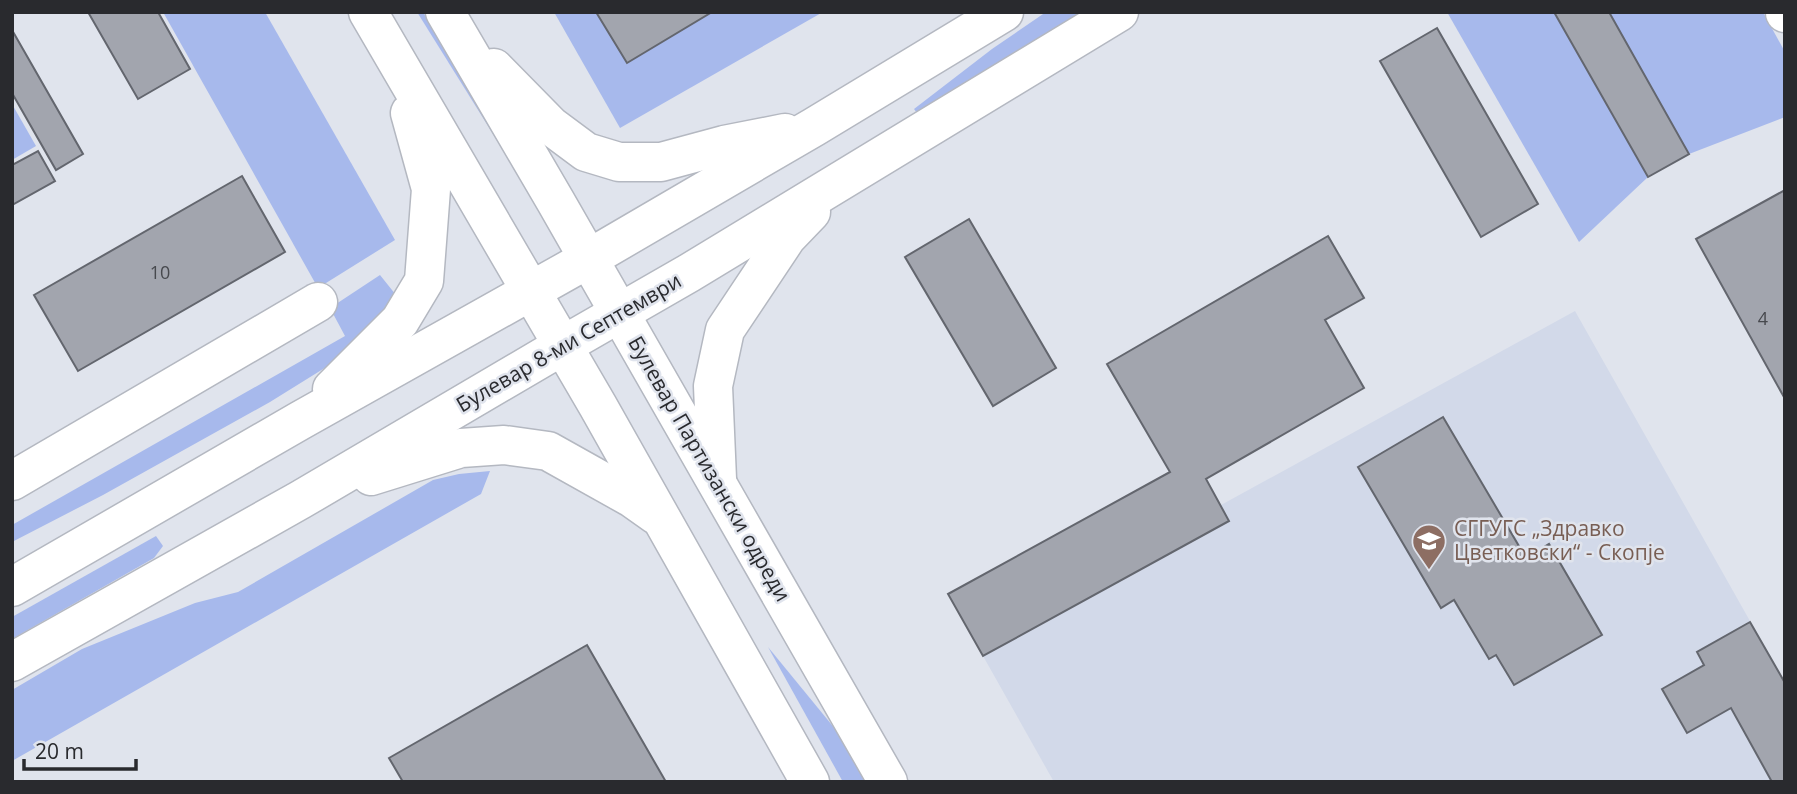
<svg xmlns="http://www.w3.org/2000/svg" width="1797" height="794" viewBox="0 0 1797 794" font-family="'Open Sans',sans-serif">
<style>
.built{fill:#d2d9e9}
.green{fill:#a7b9ec}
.building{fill:#a2a5ae;stroke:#63666e;stroke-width:2}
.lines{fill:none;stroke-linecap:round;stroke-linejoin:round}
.minor-casing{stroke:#b4b8c1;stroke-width:41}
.tertiary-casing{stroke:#b4b8c1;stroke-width:41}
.minor{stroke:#fff;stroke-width:38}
.tertiary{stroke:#fff;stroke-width:38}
.labels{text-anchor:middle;stroke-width:5;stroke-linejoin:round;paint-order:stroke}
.number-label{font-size:18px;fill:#47494e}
.street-label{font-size:21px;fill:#292a2e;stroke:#e0e4ed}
.education-label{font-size:21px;fill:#785e54;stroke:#e0e4ed;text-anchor:start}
</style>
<rect width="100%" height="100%" fill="#e0e4ed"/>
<path class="built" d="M1575,311L1785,683V782H1054L983,656L1228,521L1221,505Z"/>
<g class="green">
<path d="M163,12H265L395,240L318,288Z"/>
<path d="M417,12H423L528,190Z"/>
<path d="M554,12H823L620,128Z"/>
<path d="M1046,12H1089L917,113L914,109L992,49Z"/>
<path d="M1447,12H1554L1648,177L1579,242Z"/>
<path d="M1609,12H1763L1785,52V117L1689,154Z"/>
<path d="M12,104L36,146L12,160Z"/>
<path d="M380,275L400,300L344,356L270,402L103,495L12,542V525L345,336L330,308Z"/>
<path d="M490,471L481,494L12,761V690L82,649L195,603L238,592L433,480L459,474Z"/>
<path d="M156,536L163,546L154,558L12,639V617Z"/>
<path d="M768,647L845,741L868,782H843Z"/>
</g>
<g class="building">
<path d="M88,12H158L190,69L138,99Z"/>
<path d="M596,12H712L627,63Z"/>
<path d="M1554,12H1609L1689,154L1648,177Z"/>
<path d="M1437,28L1538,204L1481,237L1380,61Z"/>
<path d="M12,30L83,154L56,170L12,93Z"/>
<path d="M38,151L55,181L12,205V165Z"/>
<path d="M242,176L285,252L78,371L34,295Z"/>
<path d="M1785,190V399L1696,239Z"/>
<path d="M969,219L1056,368L993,406L905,257Z"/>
<path d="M1328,236L1364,298L1325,320L1364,388L1206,479L1229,521L983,656L948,594L1170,472L1107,364Z"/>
<path d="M1443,417L1526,558L1549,544L1602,635L1514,685L1496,655L1489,659L1454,600L1441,608L1358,467Z"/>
<path d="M1750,622L1785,683V782H1772L1731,708L1687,733L1662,689L1704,665L1697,652Z"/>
<path d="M587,645L666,782H403L389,758Z"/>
</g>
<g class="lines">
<g class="minor-casing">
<path id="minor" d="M12,481L318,302"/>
</g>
<g class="tertiary-casing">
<g id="tertiary">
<path d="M368,12L598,406L810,782"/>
<path d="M445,12L556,202L888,782"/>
<path d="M1785,12V13"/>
<path d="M494,68L551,126L586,152L619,162H661L724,145L785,133"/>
<path d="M332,389L400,321L424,281L431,189L410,113"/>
<path d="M371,476L461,448L504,445L548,451L632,498L656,515"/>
<path d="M717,479L713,386L725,330L787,237L811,212"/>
<path d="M12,587L301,420L588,259L814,127L1004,12"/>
<path d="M12,662L300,500L562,346L689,273L1119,12"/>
</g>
</g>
<use href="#minor" class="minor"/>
<use href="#tertiary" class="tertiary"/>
</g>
<defs>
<g id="school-pin" transform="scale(1.75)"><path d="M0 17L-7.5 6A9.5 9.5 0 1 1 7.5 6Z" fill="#8d6e63" stroke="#e0e4ed"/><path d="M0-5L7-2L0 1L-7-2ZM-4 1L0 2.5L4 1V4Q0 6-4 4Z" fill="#fff"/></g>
</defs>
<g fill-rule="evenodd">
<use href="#school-pin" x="1429" y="541"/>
</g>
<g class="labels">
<g class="number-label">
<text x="160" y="279">10</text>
<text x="1763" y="325">4</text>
</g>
<g class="street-label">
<text transform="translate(569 343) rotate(-30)" y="7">Булевар 8-ми Септември</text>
<text transform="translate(709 469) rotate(60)" y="7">Булевар Партизански одреди</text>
</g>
<g class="education-label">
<text x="1454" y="536">СГГУГС „Здравко<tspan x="1454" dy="24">Цветковски“ - Скопје</tspan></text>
</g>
</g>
<rect width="1797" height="794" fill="none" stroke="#292a2e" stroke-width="28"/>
<path d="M24 759v10h112v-10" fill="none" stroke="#292a2e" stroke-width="3.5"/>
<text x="35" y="759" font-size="21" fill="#292a2e" stroke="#e0e4ed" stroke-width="5" paint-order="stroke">20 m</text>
</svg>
